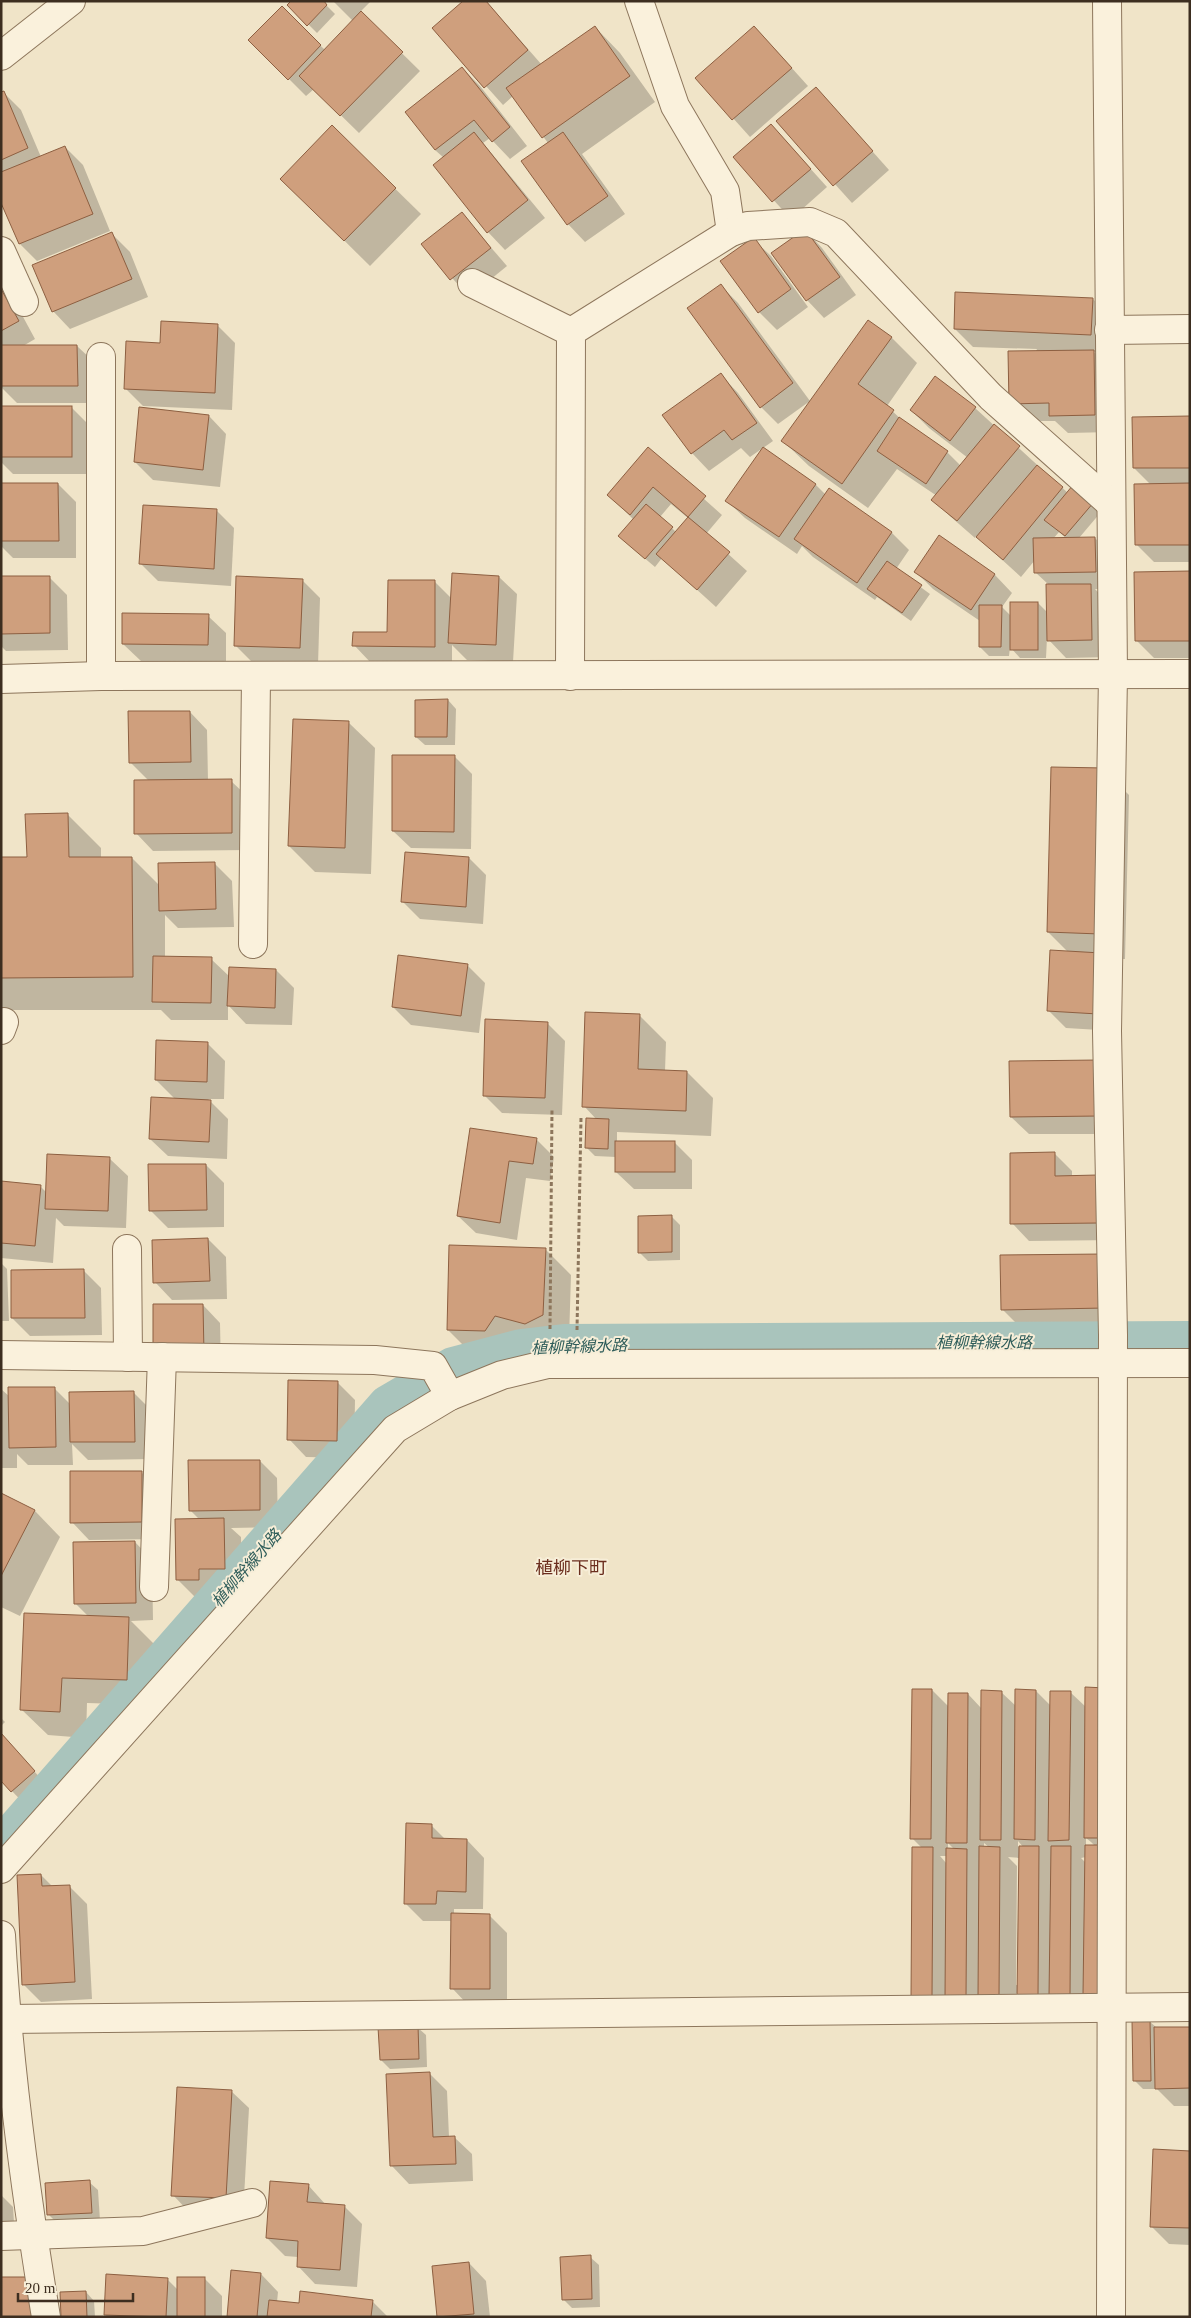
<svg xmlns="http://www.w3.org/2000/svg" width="1191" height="2318" viewBox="0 0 1191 2318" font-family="'Times New Roman','Noto Sans JP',serif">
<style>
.shadow{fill:#0003;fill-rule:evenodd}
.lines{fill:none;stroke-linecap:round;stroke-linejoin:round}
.canal{stroke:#a9c4bc;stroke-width:40}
.building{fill:#cf9f7d;stroke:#8d5f41}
.minor-casing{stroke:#8d765c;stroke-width:30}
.tertiary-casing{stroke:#8d765c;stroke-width:30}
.path{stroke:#8d765c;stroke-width:3;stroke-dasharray:4 2.5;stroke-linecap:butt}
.minor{stroke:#faf1dc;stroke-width:28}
.tertiary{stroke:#faf1dc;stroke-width:28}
.labels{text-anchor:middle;stroke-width:4;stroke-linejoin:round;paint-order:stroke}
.water-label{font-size:16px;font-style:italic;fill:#2f5d5a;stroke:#f7eed8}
.quarter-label{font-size:18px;fill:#6b2e1e;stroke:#f7eed8}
</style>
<rect width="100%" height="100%" fill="#f0e4c8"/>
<g class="shadow">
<path d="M322,1L335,14L317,33L289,5Z"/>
<path d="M333,1H371L360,12L420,71L359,133L314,89L306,96L250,40L282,8L325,50L353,21Z"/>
<path d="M486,1L542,65L595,27L620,53L655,102L582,154L625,214L585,242L568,224L548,143L513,96L503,105L434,28Z"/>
<path d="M772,46L808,86L750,137L697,78Z"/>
<path d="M462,68L480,86L527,146L510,159L490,138L483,143L545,218L505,250L488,232L444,158L435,150Z"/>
<path d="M816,88L889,170L852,203L778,121Z"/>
<path d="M4,93L21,110L41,157L65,147L83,165L110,231L37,261L20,244L1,199V94Z"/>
<path d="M771,125L827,187L791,219L734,157Z"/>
<path d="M332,127L421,214L370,266L282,179Z"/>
<path d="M462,214L507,266L469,297L423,245Z"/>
<path d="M805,230L822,248L856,295L824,318L807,300Z"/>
<path d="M112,234L130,252L148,297L70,329L53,311Z"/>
<path d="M753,239L771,256L808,307L777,330L759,312L722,261Z"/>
<path d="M721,286L738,303L810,401L778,424L761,407Z"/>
<path d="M1,288L15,302L35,339L23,346H77L95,363V403H17L1,387Z"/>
<path d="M1093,299L1110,317L1109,353L1094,352L1111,369L1112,432L1068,433L1055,421H1027L1010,404L1037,349L973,347L955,329Z"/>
<path d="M868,321L892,338L917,363L887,406L906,424L947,452L961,466L968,458L929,428L911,410L975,408L1068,493L1073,487L1101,512L1079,538H1095L1112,556L1113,589H1095L1108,603L1109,657L1066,658L1047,638L1046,658H1020L1010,647L1009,656H989L980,647V621L933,589L916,572L940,537L995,575L1012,593L1002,607L1012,617L1038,603L1048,613V584L1035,572V560L1021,577L976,536L975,538L951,517L933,500L937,496L897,469L868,508L809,466L783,441ZM1059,532L1067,539H1053Z"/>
<path d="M217,325L235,343L232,410L143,406L125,388L161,345Z"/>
<path d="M721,375L738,393L773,441L750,457L741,448L709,471L692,453Z"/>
<path d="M1,407H71L89,425V474H13L1,462Z"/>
<path d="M209,416L226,434L220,487L153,480L135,462Z"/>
<path d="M1190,418V562H1154L1136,544L1151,485L1134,468Z"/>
<path d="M648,449L722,515L706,534L747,571L716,607L662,558L655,567L629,545L634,520L609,495ZM671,504L688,518L676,532L660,517Z"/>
<path d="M1,484H58L76,502V558H13L1,546Z"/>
<path d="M815,484L826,495L891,532L909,550L896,569L930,594L911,621L877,597L875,600L813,557L802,546L797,554L745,518L727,501Z"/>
<path d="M216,510L234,528L231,586L158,581L141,564Z"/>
<path d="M1190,572V658H1154L1137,641Z"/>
<path d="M1,577H49L67,595L68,650L6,651L1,646Z"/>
<path d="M499,577L517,594L513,662L467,660L452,645V664L371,663L354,645L389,633L434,581L452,599Z"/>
<path d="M302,580L320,598L318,665L253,663L235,645Z"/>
<path d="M208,616L226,633V662L141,661L123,644Z"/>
<path d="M448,700L456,709L455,745H425L416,737Z"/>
<path d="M190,712L207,730L208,781H231L249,798V850L153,851L136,833L149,781L130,762Z"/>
<path d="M349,723L375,748L371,874L315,872L289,846Z"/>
<path d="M454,756L472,774L471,849L411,848L393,831Z"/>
<path d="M1103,769L1129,795L1125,959H1105L1116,1031L1066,1028L1049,1011L1068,952L1048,932Z"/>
<path d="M68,815L101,848V858H132L159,885L214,863L232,881L234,927L178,928L165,915V958L211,959L230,977L276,970L294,988L292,1025L246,1024L228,1005V1020H171L161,1010H1V858H28Z"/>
<path d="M469,858L486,875L483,924L420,919L402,901Z"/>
<path d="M467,965L485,983L479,1033L411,1025L393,1007Z"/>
<path d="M640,1016L666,1042L665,1071L687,1072L713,1098L711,1136L617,1132V1142H674L692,1160V1189H634L616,1172V1157L595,1156L586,1147L597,1120L584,1106Z"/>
<path d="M547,1023L565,1041L562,1115L502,1113L484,1095Z"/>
<path d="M207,1043L225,1061L224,1099H208L228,1119L227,1159L168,1156L150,1139L175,1099L156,1080Z"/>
<path d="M1099,1061L1117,1134H1029L1011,1117Z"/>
<path d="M471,1129L536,1139L554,1157L550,1181L526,1178L517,1240L476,1233L458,1216Z"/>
<path d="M1054,1153L1072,1171V1177L1116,1240L1029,1241L1012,1223Z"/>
<path d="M110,1159L128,1176L126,1228L64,1226L56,1218L53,1263L1,1258V1182L40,1186L47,1193Z"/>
<path d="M206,1165L224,1183V1227L168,1228L150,1210Z"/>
<path d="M671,1216L680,1225V1260L648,1261L639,1252Z"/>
<path d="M208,1239L226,1257L227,1299L172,1300L155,1282Z"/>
<path d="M545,1249L571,1275L569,1340L551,1349L521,1341L511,1357L474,1356L448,1330Z"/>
<path d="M1104,1255L1122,1325L1020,1327L1002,1309Z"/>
<path d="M1,1263L7,1269L9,1321H1Z"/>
<path d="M84,1271L101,1288L102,1335L30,1336L12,1318Z"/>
<path d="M203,1305L220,1323L221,1371L172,1372Z"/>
<path d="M337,1382L355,1400L354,1458L306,1457L289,1439Z"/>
<path d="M54,1388L70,1404L134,1393L151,1410L152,1459L88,1460L72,1444L73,1465H28L17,1454V1468H1V1389L10,1397Z"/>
<path d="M260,1461L277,1478L278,1527L231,1528L241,1537L242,1586H217L216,1597H195L177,1579L200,1520L190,1510Z"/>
<path d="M141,1472L159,1490V1539L89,1540L72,1522Z"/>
<path d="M1,1494L35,1511L60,1537L20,1616L1,1607Z"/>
<path d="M135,1542L152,1560L153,1620L131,1621L154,1644L152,1705L87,1703L86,1738L48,1735L22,1710L88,1616L75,1603Z"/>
<path d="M932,1690L949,1707L968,1694L982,1709L1001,1692L1017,1707L1036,1691L1051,1706L1070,1692L1087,1708L1121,2012L1036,2013L1016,1993V2014H929L922,1848L912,1838ZM1086,1838L1091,1842L1095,1846H1086ZM1018,1841L1024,1848L1018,1847ZM948,1843L955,1850H948ZM984,1843L990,1848H984ZM940,1856H948L947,1864ZM1008,1857L1020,1858L1019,1985H1016L1017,1866ZM1086,1857V1863L1081,1858Z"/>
<path d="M1,1718L5,1722L1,1726Z"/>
<path d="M1,1734L51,1790L29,1809L12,1791Z"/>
<path d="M431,1825L446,1840H467L484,1858L483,1909H454V1915H489L507,1933V2006H469L452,1988V1921H423L405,1903Z"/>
<path d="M41,1875L52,1886H69L87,1904L92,1999L41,2002L23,1984Z"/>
<path d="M1149,2021L1157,2028H1190V2106H1174L1157,2089H1143L1135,2081Z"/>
<path d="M417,2027L426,2035L427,2067L390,2069L381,2060Z"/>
<path d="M430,2074L447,2091L449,2137H454L472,2154L473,2181L409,2184L392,2166Z"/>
<path d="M231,2091L249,2108L243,2215L190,2213L173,2195Z"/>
<path d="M1190,2152V2245L1169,2244L1151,2226Z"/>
<path d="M89,2182L98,2190L100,2221L57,2223L48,2214Z"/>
<path d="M308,2185L326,2205L344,2206L362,2224L357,2287L315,2284L298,2266V2257L285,2256L267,2238Z"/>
<path d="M1,2195L13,2207L15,2240H1Z"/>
<path d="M590,2257L599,2265L600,2307L572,2308L563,2299Z"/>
<path d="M469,2263L486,2281L490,2317H439Z"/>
<path d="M261,2274L278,2292L277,2302L300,2304L373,2302L388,2317H228Z"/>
<path d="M204,2278L222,2296V2317H107L105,2314L167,2279L178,2290Z"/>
<path d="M86,2292L94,2301L95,2317H62Z"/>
</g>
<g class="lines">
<path class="canal" d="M1,1847L388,1405L453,1367L521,1349L564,1344L1190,1341"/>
</g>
<g class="building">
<path d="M291,1H324L327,5L307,26L287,5Z"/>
<path d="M463,1H486L528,50L484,88L432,28Z"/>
<path d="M282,6L321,45L288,80L248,40Z"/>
<path d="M361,11L403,52L340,116L299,76Z"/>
<path d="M595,26L630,76L542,138L506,88Z"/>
<path d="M754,26L792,68L732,120L695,78Z"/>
<path d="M462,67L510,127L492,142L474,120L435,150L405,112Z"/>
<path d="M816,87L873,151L833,186L776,121Z"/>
<path d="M4,91L28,148L1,160V92Z"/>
<path d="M771,124L811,169L772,202L733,157Z"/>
<path d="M332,125L396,188L344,241L280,179Z"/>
<path d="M474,132L528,200L487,233L433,165Z"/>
<path d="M563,132L608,196L567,225L521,161Z"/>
<path d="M65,146L93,214L19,244L1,203V172Z"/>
<path d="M462,212L491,248L450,280L421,244Z"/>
<path d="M805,229L840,277L806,301L771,253Z"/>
<path d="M112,232L132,279L52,312L32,265Z"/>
<path d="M754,237L791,289L758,313L720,261Z"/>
<path d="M721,284L793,383L760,408L687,308Z"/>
<path d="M1,289L19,321L1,331Z"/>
<path d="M955,292L1093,298L1091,335L954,329Z"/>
<path d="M868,320L892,337L858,384L894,410L842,484L781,441Z"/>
<path d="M161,321L218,324L215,393L124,389L126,341L160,343Z"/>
<path d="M1,345H77L78,386H1Z"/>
<path d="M1094,350L1095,415L1049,416V403L1009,404L1008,351Z"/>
<path d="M721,373L757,423L732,440L724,430L691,454L662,415Z"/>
<path d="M935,376L976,407L950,441L910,410Z"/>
<rect x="1" y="406" width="71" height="51"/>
<path d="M139,407L209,415L203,470L134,462Z"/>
<path d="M1190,416V468H1133L1132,417Z"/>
<path d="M899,417L948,451L926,484L877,451Z"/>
<path d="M994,424L1020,446L957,521L931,500Z"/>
<path d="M648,447L706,496L688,517L653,487L630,515L607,495Z"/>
<path d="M763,447L816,484L779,537L725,501Z"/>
<path d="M1037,465L1063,487L1003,560L976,537Z"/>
<path d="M1,483H58L59,541H1Z"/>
<path d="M1190,483V545H1135L1134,484Z"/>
<path d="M1073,485L1094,502L1065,536L1044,520Z"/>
<path d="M829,488L892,532L857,583L794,539Z"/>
<path d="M646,504L673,527L645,559L618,536Z"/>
<path d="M143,505L217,509L214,569L139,564Z"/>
<path d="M688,517L730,552L697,590L656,554Z"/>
<path d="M939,535L995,574L971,610L914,572Z"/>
<path d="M1095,537L1096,572L1034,573L1033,538Z"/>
<path d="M887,561L922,585L902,613L867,589Z"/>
<path d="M1190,571V641H1135L1134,572Z"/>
<path d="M452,573L499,576L496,645L448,643Z"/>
<path d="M1,576H50V633L1,634Z"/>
<path d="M236,576L303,579L300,648L234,646Z"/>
<path d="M388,580H435V647L352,646L353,632H387Z"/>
<path d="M1046,584H1091L1092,640L1047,641Z"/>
<rect x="1010" y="602" width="28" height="48"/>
<path d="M979,605H1002L1001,647H979Z"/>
<path d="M122,613L209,614L208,645L122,644Z"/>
<path d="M448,699L447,737H415V700Z"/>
<path d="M128,711H190L191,762L129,763Z"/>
<path d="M293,719L349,721L345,848L288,846Z"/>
<path d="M392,755H455L454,832L392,831Z"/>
<path d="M1051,767L1104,768L1100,934L1047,932Z"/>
<path d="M232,779V833L134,834V780Z"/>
<path d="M68,813L69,857H132L133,977L1,978V857H27L25,814Z"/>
<path d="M405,852L469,857L466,907L401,902Z"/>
<path d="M215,862L216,909L159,911L158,863Z"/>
<path d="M1050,950L1101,953L1098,1014L1047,1011Z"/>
<path d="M398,955L468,964L461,1016L392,1007Z"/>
<path d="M153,956L212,957L211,1003L152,1002Z"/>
<path d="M229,967L276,969L275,1008L227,1006Z"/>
<path d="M585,1012L640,1014L638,1069L687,1071L686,1111L582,1107Z"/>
<path d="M485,1019L548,1022L545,1098L483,1096Z"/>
<path d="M156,1040L208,1042L207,1082L155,1080Z"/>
<path d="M1099,1060L1100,1116L1010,1117L1009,1061Z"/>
<path d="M151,1097L211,1100L209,1142L149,1139Z"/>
<path d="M586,1118L609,1119L608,1149L585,1148Z"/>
<path d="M470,1128L537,1138L533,1164L509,1161L500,1223L457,1216Z"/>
<rect x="615" y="1141" width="60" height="31"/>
<path d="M1055,1152V1176L1098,1175L1099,1223L1010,1224V1153Z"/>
<path d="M47,1154L110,1157L108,1211L45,1209Z"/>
<path d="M148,1164H206L207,1210L149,1211Z"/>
<path d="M1,1181L41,1185L35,1246L1,1243Z"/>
<path d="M672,1215V1252L638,1253V1216Z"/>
<path d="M208,1238L210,1281L153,1283L152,1240Z"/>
<path d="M449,1245L546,1248L543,1315L525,1324L495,1316L485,1331L447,1330Z"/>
<path d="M1104,1254L1105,1308L1001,1310L1000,1255Z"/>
<path d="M84,1269L85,1318H11V1270Z"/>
<path d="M153,1304H203L204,1354H153Z"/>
<path d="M288,1380L338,1381L337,1441L287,1440Z"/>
<path d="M8,1387H55L56,1447L9,1448Z"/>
<path d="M134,1391L135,1442H70L69,1392Z"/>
<path d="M188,1460H260V1510L189,1511Z"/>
<path d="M70,1471H142V1522L70,1523Z"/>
<path d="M1,1493L35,1510L1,1576Z"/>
<path d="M224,1518L225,1569H199V1580H176L175,1519Z"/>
<path d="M135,1541L136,1603L74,1604L73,1542Z"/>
<path d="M24,1613L129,1617L127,1680L62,1678L60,1712L20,1710Z"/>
<path d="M1085,1687L1106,1688L1105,1838H1084Z"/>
<path d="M912,1689H932L931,1839H910Z"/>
<path d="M1015,1689L1036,1690L1035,1840L1014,1839Z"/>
<path d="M981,1690L1002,1691L1001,1840H980Z"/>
<path d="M1050,1691H1071L1069,1840L1048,1841Z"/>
<path d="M948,1693H968L967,1843H946Z"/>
<path d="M1,1733L35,1771L11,1792L1,1781Z"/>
<path d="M406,1823L432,1824V1838L467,1839L466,1892L437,1891L436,1904H404Z"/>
<path d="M1085,1845H1105L1104,1995H1083Z"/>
<path d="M979,1846L1000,1847L999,1997H978Z"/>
<path d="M1019,1846H1039L1038,1996H1017Z"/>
<path d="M1051,1846H1071L1070,1996H1049Z"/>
<path d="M912,1847H933L932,1997H911Z"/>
<path d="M946,1848L967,1849L966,1998H945Z"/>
<path d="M41,1874L42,1886L70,1885L75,1982L22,1985L17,1875Z"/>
<path d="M451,1913L490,1914V1989H450Z"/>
<path d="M1150,2019L1151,2081H1133L1132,2020Z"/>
<path d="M418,2025L419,2059L380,2060L378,2027Z"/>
<path d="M1154,2027H1190V2088L1155,2089Z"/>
<path d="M430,2072L433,2137L455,2136L456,2164L390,2166L386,2074Z"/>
<path d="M177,2087L232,2090L226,2198L171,2196Z"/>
<path d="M1153,2149L1190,2151V2228L1150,2227Z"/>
<path d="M90,2180L92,2213L47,2215L45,2183Z"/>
<path d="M270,2181L309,2184L307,2202L345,2205L340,2270L297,2267L298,2241L266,2238Z"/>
<path d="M591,2255L592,2299L562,2300L560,2257Z"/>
<path d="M469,2262L474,2314L437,2317L432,2266Z"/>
<path d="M231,2270L261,2273L257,2317H227Z"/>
<path d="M106,2274L168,2278L166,2317L104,2315Z"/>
<path d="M1,2277H31L32,2317H1Z"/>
<rect x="177" y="2277" width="28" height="40"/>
<path d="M86,2291L87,2317H61L60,2292Z"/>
<path d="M300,2291L373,2300L371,2317H267L269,2300L299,2303Z"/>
</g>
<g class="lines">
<g class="minor-casing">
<g id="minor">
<path d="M639,1L675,106L725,191L731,232"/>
<path d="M1107,1L1113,675L1107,1031L1113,1335L1111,2317"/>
<path d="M1,251L24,302"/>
<path d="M472,283L571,332"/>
<path d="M1109,330L1190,329"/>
<path d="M101,676V357"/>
<path d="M570,676L571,332L731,232L748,226L810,222L836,233L991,397L1111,504"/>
<path d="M1,679L101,676L1190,674"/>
<path d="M253,944L256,677"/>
<path d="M1,1030L4,1022"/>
<path d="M127,1249L128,1357"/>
<path d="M1,1355L375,1360L433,1366L450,1396"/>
<path d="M154,1587L162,1357"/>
<path d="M1,1869L395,1429L450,1396L502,1375L548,1364L1190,1363"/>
<path d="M1,1935C8,2063 25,2190 46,2317"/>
<path d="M6,2019L1190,2007"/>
<path d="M1,2236L143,2231L252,2203"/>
</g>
</g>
<g class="tertiary-casing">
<path id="tertiary" d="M1,56L71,1"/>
</g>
<g class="path">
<path d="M550,1329L552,1109"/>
<path d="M577,1330L581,1118"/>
</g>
<use href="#minor" class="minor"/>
<use href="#tertiary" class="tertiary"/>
</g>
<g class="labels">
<g class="water-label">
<text x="984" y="1348">植柳幹線水路</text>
<text transform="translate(579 1346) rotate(-2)" y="6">植柳幹線水路</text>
<text transform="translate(246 1568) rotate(-49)" y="6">植柳幹線水路</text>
</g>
<g class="quarter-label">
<text x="571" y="1574">植柳下町</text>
</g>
</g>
<rect width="1191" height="2318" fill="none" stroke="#3d2e20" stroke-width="5"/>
<path d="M18 2293v8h115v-8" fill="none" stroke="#3d2e20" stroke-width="2.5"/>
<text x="25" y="2293" font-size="15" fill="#3d2e20" stroke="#f7eed8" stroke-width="4" paint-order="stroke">20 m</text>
</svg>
